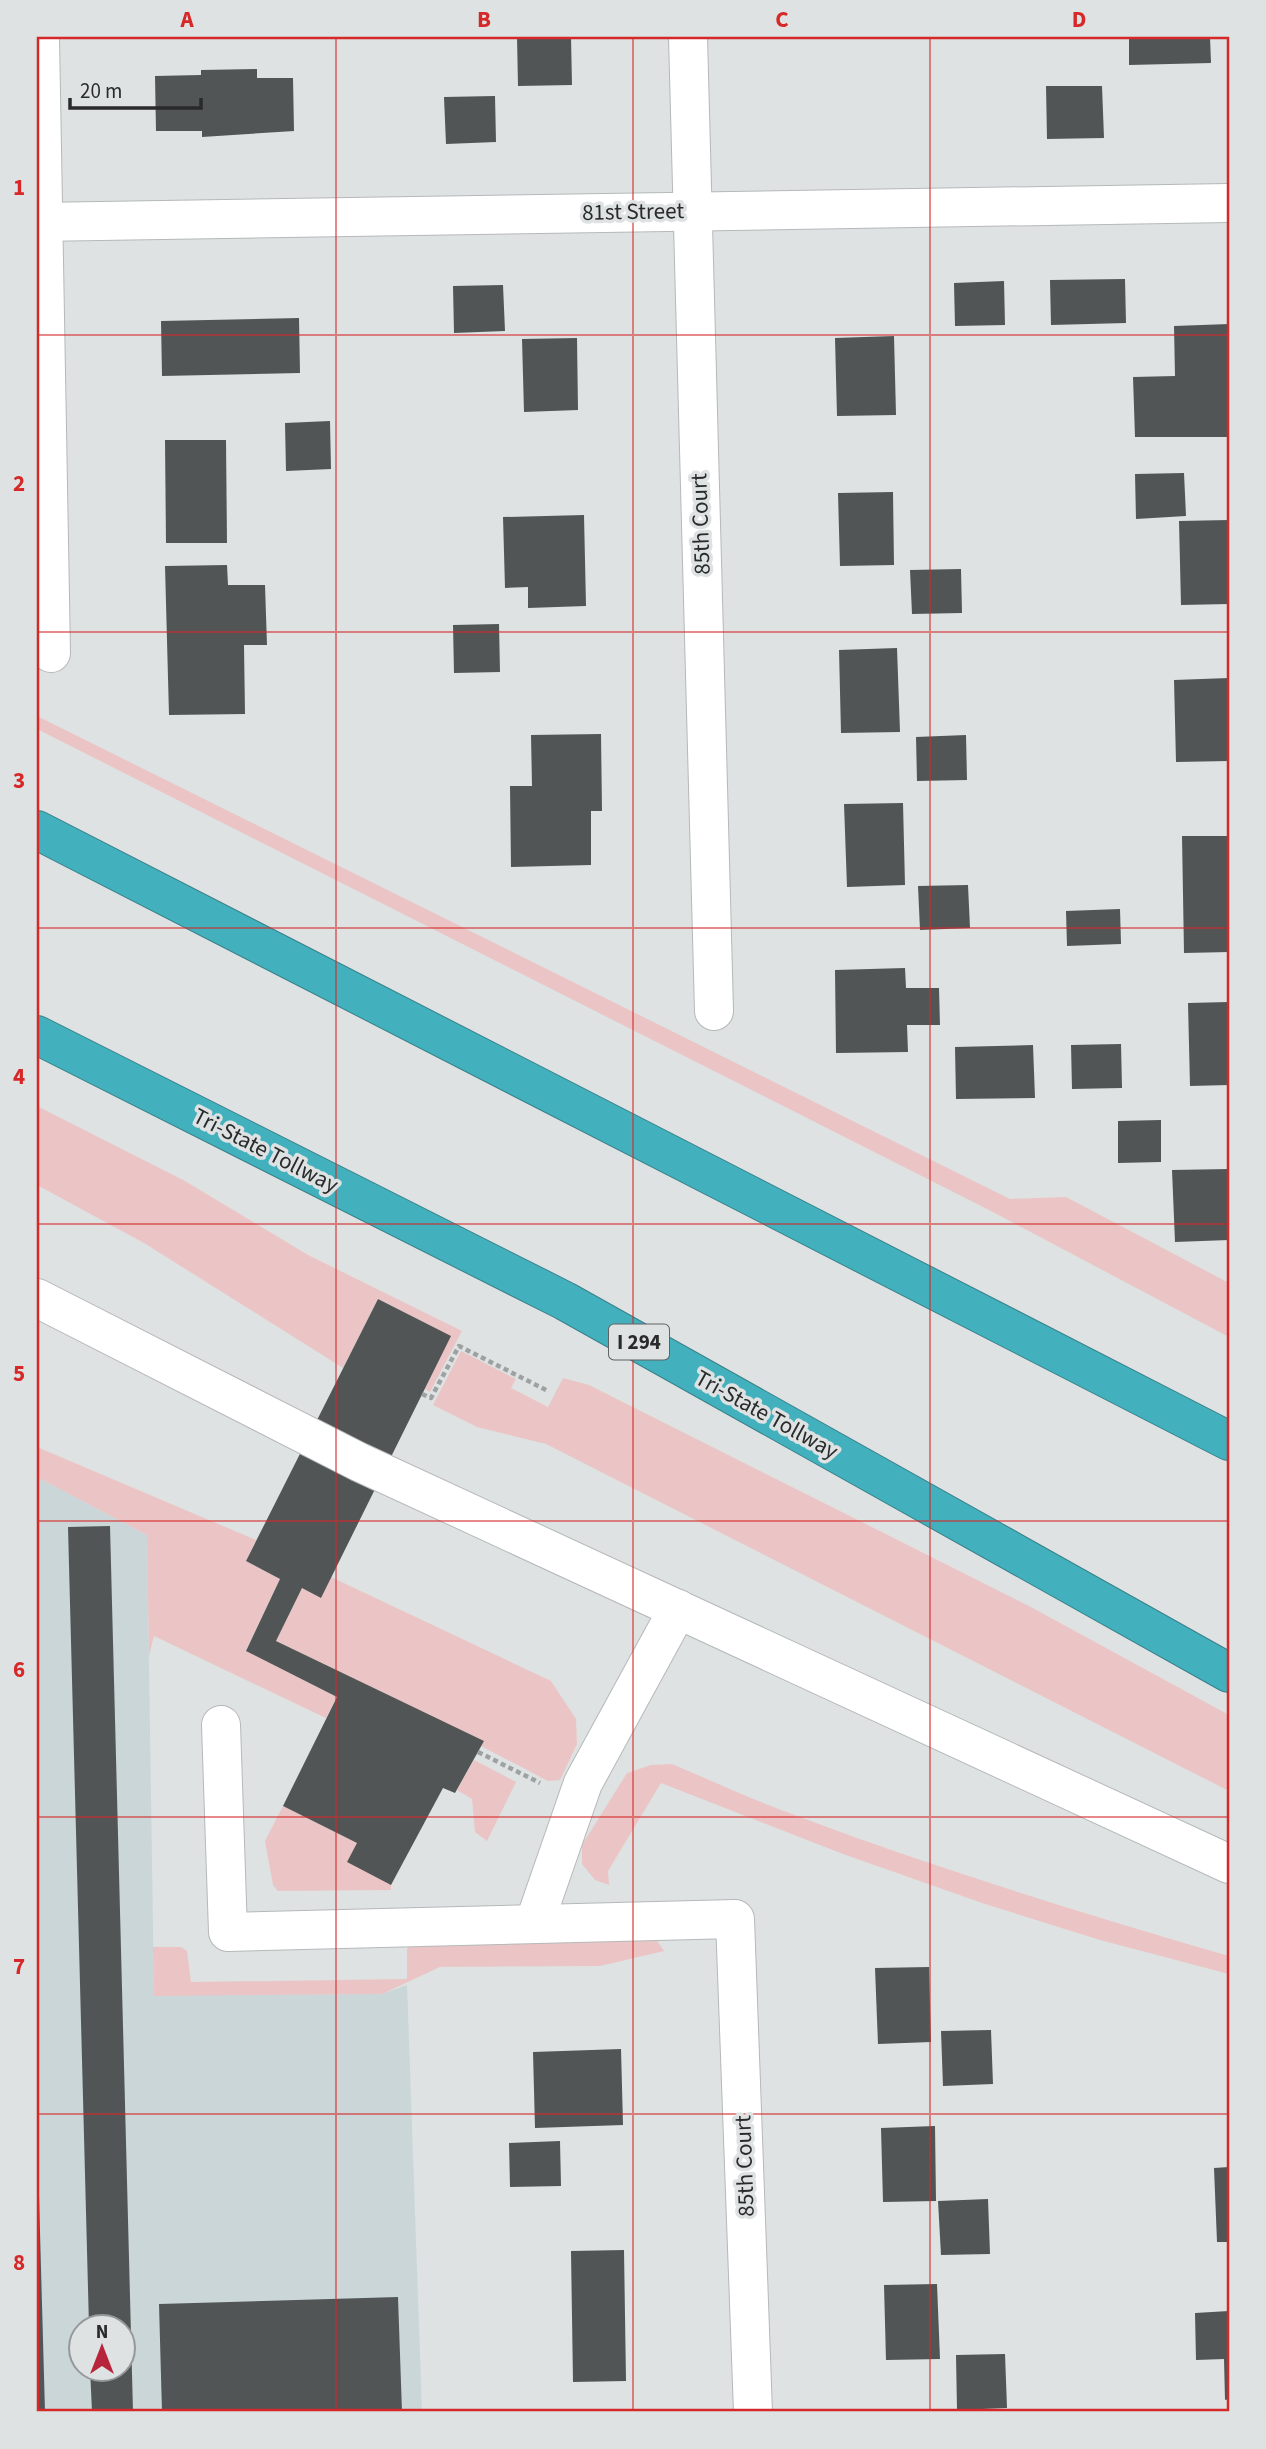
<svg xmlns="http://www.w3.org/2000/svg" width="1266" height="2449" viewBox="0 0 1266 2449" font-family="'Source Sans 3',sans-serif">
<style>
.built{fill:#cad6d8;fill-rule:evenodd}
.green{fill:#ebc5c5}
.building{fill:#525555}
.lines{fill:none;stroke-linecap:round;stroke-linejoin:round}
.minor-casing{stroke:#b5b9ba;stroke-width:40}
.highway-casing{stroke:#39818a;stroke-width:40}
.path{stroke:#9ea1a1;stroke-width:4.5;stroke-dasharray:5 3.5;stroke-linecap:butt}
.minor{stroke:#fff;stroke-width:38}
.highway{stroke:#42b0bd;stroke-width:38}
.grid{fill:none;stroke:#d62828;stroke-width:2;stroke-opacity:0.55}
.labels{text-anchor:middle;stroke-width:7;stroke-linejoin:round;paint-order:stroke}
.shield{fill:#dee2e2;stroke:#5f6262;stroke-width:2}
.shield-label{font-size:21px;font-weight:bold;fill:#292b2b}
.street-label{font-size:23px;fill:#292b2b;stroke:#dee2e2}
.neatline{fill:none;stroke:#d62828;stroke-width:2.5}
.grid-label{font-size:23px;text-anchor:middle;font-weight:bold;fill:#d62828}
</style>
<rect width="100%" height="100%" fill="#dee2e2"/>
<path class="built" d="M37,1477L147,1535L154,1995L382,1994L407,1985L422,2412H37ZM80,2326H122V2368H80Z"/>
<g class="green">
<path d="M37,716L1010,1199L1066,1197L1229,1283V1337L989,1210L37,729Z"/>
<path d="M37,1106L185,1181L308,1255L462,1331L430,1392L425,1389L450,1336L378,1299L343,1368L144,1243L37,1185Z"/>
<path d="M461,1351L516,1379L511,1388L548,1407L563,1378L589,1385L1029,1606L1229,1715V1791L546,1444L477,1427L433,1405Z"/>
<path d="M37,1447L256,1540L246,1561L280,1579L246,1650L337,1697L326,1718L154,1636L149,1656L147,1535L37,1477Z"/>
<path d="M331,1577L551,1681L576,1719L577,1744L560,1780L548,1781L481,1746L483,1741L276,1641L302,1588Z"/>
<path d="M474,1760L516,1782L487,1841L475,1832L472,1799L457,1790Z"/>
<path d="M672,1764C715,1782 757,1802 800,1817C941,1870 1085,1914 1229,1956V1974L1100,1940L985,1904L843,1854L661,1783L608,1871L609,1885L595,1880L582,1864V1845L627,1773L651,1765Z"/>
<path d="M283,1806L357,1843L391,1885V1890L278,1891L273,1885L265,1841Z"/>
<path d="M652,1933L664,1951L600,1966L440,1967L382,1994L154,1996L153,1947H181L187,1951L191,1982L407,1979V1949L415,1941Z"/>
</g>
<g class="building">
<path d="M517,37H571L572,85L518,86Z"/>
<path d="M1129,37H1210L1211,63L1129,65Z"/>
<path d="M257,69V78H293L294,131L202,137V131H156L155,76L201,75V70Z"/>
<path d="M1046,86H1102L1104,138L1047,139Z"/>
<path d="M495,96L496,142L446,144L444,97Z"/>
<path d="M1125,279L1126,323L1051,325L1050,280Z"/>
<path d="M1004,281L1005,325L955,326L954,283Z"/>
<path d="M503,285L505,331L454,333L453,286Z"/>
<path d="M299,318L300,373L162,376L161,321Z"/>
<path d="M1229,324V437H1135L1133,377L1175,376L1174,326Z"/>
<path d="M894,336L896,415L837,416L835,338Z"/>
<path d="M577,338L578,410L524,412L522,339Z"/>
<path d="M330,421L331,469L286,471L285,423Z"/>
<path d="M165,440H226L227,543H166Z"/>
<path d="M1184,473L1186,516L1136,519L1135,474Z"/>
<path d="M893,492L894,565L840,566L838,493Z"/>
<path d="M584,515L586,606L528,608V587L505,588L503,517Z"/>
<path d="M1229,520V604L1181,605L1179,521Z"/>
<path d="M227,565L228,585H265L267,645H244L245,714L169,715L165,566Z"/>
<path d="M961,569L962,613L912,614L910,570Z"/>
<path d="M499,624L500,672L454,673L453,625Z"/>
<path d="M897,648L900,732L841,733L839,650Z"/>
<path d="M1229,678V761L1176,762L1174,680Z"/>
<path d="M601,734L602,811H591V865L511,867L510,786H532L531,735Z"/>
<path d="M966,735L967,780L917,781L916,737Z"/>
<path d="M903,803L905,885L847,887L844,804Z"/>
<path d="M1182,836H1229V952L1184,953Z"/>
<path d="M968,885L970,928L920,930L918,886Z"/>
<path d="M1120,909L1121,944L1067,946L1066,911Z"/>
<path d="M905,968L906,988H939L940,1025H907L908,1052L836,1053L835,970Z"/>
<path d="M1229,1002V1085L1190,1086L1188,1003Z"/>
<path d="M1121,1044L1122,1088L1072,1089L1071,1045Z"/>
<path d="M1033,1045L1035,1098L956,1099L955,1047Z"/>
<path d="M1161,1120V1162L1118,1163V1121Z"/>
<path d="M1229,1169V1240L1175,1242L1172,1170Z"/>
<path d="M378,1299L451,1336L321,1598L302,1588L276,1641L484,1741L455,1793L443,1788L391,1885L347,1862L357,1843L283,1806L337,1697L246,1651L280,1579L246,1561Z"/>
<path d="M110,1526L133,2412H92L90,2368H122V2326H89L68,1527Z"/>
<path d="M929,1967L931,2042L878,2044L875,1968Z"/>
<path d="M991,2030L993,2084L943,2086L941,2031Z"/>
<path d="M621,2049L623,2125L535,2128L533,2052Z"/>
<path d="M935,2126L936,2201L883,2202L881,2128Z"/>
<path d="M560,2141L561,2186L510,2187L509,2143Z"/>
<path d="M1229,2167V2242H1217L1214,2168Z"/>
<path d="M37,2196H39L45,2412H37Z"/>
<path d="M988,2199L990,2254L941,2255L938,2201Z"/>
<path d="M624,2250L626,2381L573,2382L571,2251Z"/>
<path d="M937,2284L940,2359L886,2360L884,2285Z"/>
<path d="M398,2297L402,2412H162L159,2304Z"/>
<path d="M1229,2311V2399L1225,2400L1224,2359L1196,2360L1195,2313Z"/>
<path d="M1005,2354L1007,2408L957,2410L956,2355Z"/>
</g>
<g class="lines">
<g class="minor-casing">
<g id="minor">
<path d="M40,37L51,653"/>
<path d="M688,37L714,1011"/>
<path d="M37,222L1229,203"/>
<path d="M37,1298L359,1462L1229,1864"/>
<path d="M221,1725L228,1932L735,1919L753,2412"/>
<path d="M534,1924L583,1783L678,1609"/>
</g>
</g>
<g class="highway-casing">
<g id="highway">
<path d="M37,830L1229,1441"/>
<path d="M37,1035L565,1301L1229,1673"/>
</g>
</g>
<g class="path">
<path d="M422,1394L431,1398L459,1346L548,1391"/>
<path d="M478,1752L540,1783"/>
</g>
<use href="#minor" class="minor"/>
<use href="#highway" class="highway"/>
</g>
<path class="grid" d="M336,37V2412M633,37V2412M930,37V2412M37,335H1229M37,632H1229M37,928H1229M37,1224H1229M37,1521H1229M37,1817H1229M37,2114H1229"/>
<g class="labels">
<rect class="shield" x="609" y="1324.5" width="60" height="35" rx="5"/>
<g class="shield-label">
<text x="639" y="1349">I 294</text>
</g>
<g class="street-label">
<text transform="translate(633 211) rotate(-1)" y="8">81st Street</text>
<text transform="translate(700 524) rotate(-92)" y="8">85th Court</text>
<text transform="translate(266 1150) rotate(27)" y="8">Tri-State Tollway</text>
<text transform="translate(767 1414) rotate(29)" y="8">Tri-State Tollway</text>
<text transform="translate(744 2166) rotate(-92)" y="8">85th Court</text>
</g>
</g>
<rect width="1266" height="2449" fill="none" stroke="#dee2e2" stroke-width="77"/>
<g transform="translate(102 2348)"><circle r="33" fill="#dee2e2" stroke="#969999" stroke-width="2"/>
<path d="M0-5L12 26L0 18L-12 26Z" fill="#b7253c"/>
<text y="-10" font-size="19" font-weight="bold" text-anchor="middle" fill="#292b2b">N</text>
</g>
<path d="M70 98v10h131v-10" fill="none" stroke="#292b2b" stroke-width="3.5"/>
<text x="80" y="98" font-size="21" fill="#292b2b" stroke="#dee2e2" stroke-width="5" paint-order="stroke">20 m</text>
<rect x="38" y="38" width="1190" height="2372" class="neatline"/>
<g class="grid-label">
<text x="187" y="27">A</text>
<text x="484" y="27">B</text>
<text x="782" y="27">C</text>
<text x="1079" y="27">D</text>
<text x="19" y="195">1</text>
<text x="19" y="491">2</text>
<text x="19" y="788">3</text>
<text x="19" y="1084">4</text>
<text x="19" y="1381">5</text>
<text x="19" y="1677">6</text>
<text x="19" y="1974">7</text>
<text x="19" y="2270">8</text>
</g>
</svg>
